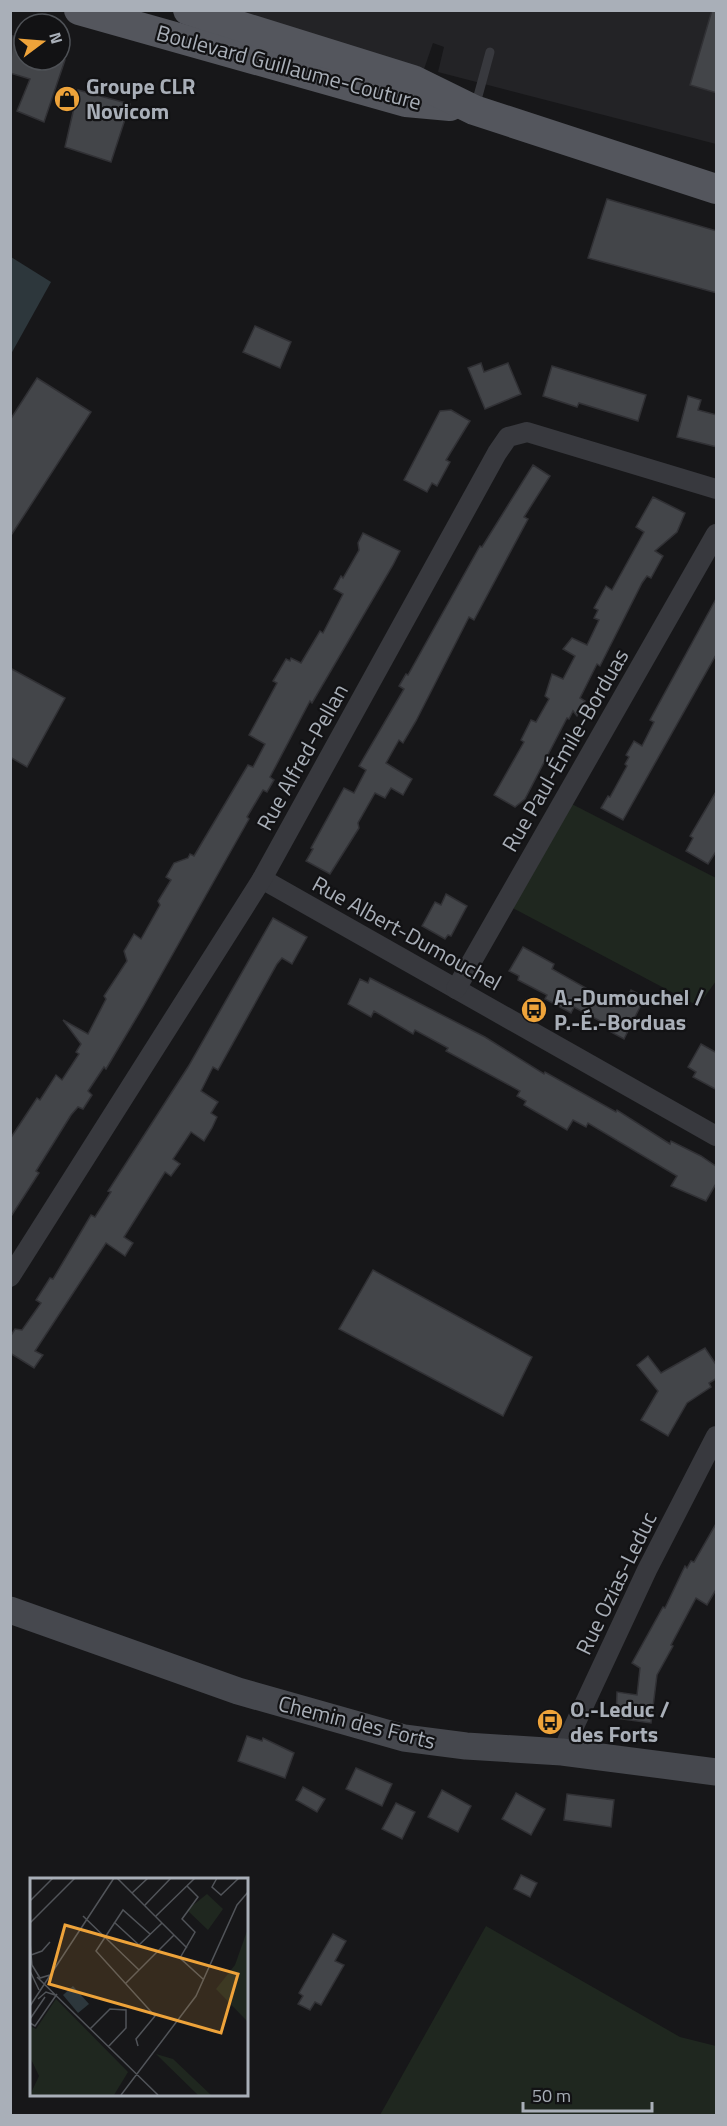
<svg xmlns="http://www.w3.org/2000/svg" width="727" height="2126" viewBox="0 0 727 2126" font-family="'Titillium Web',sans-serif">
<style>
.built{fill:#232326}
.green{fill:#1f271f}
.water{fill:#2d373c}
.building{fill:#434549;stroke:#313135;stroke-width:1.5}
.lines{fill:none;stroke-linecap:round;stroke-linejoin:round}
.lane{stroke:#38393e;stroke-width:9}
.street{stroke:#38393e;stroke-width:20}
.secondary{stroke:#46484e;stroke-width:27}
.primary{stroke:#54565d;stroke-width:30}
.labels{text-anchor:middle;stroke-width:4.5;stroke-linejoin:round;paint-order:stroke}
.street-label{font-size:22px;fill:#a9afb8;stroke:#121214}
.poi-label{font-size:22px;font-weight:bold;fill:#a9afb8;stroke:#121214;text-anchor:start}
.inset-road{fill:none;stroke:#515459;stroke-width:1.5}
.view{fill:#eea33a;fill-opacity:0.15;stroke:#eea33a;stroke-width:3}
.inset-edge{fill:none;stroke:#a9afb8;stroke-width:3}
</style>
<rect width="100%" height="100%" fill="#171719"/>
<path class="built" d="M204,11H716V144L438,72L444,47L433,43L422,75Z"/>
<g class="green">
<path d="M564,800L716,878V981L698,1006L505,904Z"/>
<path d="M486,1926L680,2037L716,2046V2115H380Z"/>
</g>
<path class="water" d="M11,257L51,282L11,354Z"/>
<g class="building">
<path d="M712,10H717V93L690,85Z"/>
<path d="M13,36L24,40V60H65L44,122L17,111L30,79L10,73Z"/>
<path d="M78,90L130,104L111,162L65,147Z"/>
<path d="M607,199L717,231V293L588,258Z"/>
<path d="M255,326L291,342L280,368L243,352Z"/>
<path d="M481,363L484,372L508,363L521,394L485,409L468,368Z"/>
<path d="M552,366L646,395L638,421L579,403L577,407L543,396Z"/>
<path d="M37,378L91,412L10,537V420Z"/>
<path d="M688,396L701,400L698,410L717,415V447L677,437Z"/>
<path d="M451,410L470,421L446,460L450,462L437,486L432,483L427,492L404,480L440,411Z"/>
<path d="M533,465L550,476L524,517L528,519L474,620L469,617L416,721L403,743L399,740L386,763L412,779L403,795L391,788L385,798L375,793L358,823L359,828L330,874L306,861L313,849L311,848L344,788L354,793L366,770L359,766L404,689L399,686L406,674L408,675L480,546L482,547Z"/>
<path d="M653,497L685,513L677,532L655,551L663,556L651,578L647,576L642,583L600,666L597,664L580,698L585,701L577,716L573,711L569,719L567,718L525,799L515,807L494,795L524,742L521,740L531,720L536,722L549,699L545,696L552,674L563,679L575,656L563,649L572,638L587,645L599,620L594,618L598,610L594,608L606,586L612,590L644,532L636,527Z"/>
<path d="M363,533L400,551L393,565L312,703L310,701L270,777L274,780L267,792L263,790L247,817L249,819L144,1005L106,1069L104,1067L88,1091L92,1095L83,1109L78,1107L71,1115L36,1171L39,1173L10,1218V1139L37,1098L40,1100L56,1075L62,1080L79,1054L76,1052L81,1044L63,1020L88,1034L106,999L104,996L127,961L124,951L134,934L141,939L160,905L158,901L171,880L166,877L174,863L188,858L190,854L194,856L248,765L253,767L265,744L249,735L277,683L273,681L286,659L290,661L291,658L301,663L320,631L323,633L343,594L334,589L341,576L343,578L359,550L358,543Z"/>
<path d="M717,597V653L623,820L601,808L608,796L610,797L627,766L625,764L629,757L626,755L634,741L642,746L654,722L650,720Z"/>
<path d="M10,668L65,698L27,767L10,757Z"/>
<path d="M717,790V850L708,864L686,851L693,838L690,836Z"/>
<path d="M446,894L467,906L451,936L448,935L445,939L422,926L435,902L441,905Z"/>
<path d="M273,918L307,937L292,964L282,958L277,964L218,1070L213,1067L201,1091L218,1102L211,1113L217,1117L212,1128L204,1141L191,1132L173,1159L180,1164L171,1176L165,1172L124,1237L133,1243L125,1256L106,1243L35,1351L43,1355L34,1368L10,1353V1337L15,1329L22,1330L41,1303L36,1300L50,1278L53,1279L91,1215L95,1217L111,1192L108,1191L188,1067Z"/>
<path d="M523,947L554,964L552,969L605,999L607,994L617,1000L620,995L627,999L631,990L645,997L624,1039L611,1032L613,1028L574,1007L571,1013L545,999L547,995L518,980L519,976L509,971Z"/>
<path d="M370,978L485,1037L544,1074L545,1072L616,1112L617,1110L670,1144L671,1141L701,1156L717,1167V1182L706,1201L671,1186L677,1176L588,1123L586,1127L573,1120L567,1130L524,1105L526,1101L517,1096L520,1091L446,1051L448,1048L415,1030L413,1034L374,1011L371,1017L348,1004L360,979L368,983Z"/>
<path d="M701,1044L717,1053V1090L693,1077L696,1072L688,1067Z"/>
<path d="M373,1270L532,1357L503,1416L339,1329Z"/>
<path d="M705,1348L717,1366V1378L709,1383L711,1387L687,1403L668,1436L641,1420L658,1391L637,1365L648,1356L661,1373Z"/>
<path d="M717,1522V1588L707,1605L696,1598L671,1645L673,1646L657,1675L651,1723L616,1718L617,1692L637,1695L640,1668L632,1663L663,1607L665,1608L685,1566L687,1568L691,1561L694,1562Z"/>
<path d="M247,1736L262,1741L263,1738L294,1753L285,1778L238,1761Z"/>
<path d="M356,1768L392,1784L382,1806L346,1789Z"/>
<path d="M303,1787L325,1799L317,1812L296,1800Z"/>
<path d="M442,1790L471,1806L458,1832L428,1817Z"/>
<path d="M516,1793L545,1809L531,1835L502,1819Z"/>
<path d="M567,1794L614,1800L611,1827L564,1820Z"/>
<path d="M396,1803L415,1812L402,1839L382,1829Z"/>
<path d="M521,1875L537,1883L530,1897L514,1889Z"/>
<path d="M333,1934L346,1941L335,1961L344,1965L321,2005L315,2002L310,2010L298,2004L303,1996L299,1993Z"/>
</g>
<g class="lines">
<path class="lane" d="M475,107L490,52"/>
<g class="street">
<path d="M262,879L716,1136"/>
<path d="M456,989L716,534"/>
<path d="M10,1277L262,879L497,453L508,437L527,432L716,489"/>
<path d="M562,1752L647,1570L716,1436"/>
</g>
<path class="secondary" d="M10,1610L238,1691L404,1738L466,1746L562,1752L716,1772"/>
<g class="primary">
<path d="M79,10L406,102L450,106"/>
<path d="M188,10L413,80L474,110L716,189"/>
</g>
</g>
<defs>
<g id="shop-disc" transform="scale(1.35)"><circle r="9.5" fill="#eea33a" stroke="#121214"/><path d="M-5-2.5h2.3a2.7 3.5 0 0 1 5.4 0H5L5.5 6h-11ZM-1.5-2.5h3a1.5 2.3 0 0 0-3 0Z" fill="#111"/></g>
<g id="bus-disc" transform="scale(1.35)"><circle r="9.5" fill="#eea33a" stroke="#121214"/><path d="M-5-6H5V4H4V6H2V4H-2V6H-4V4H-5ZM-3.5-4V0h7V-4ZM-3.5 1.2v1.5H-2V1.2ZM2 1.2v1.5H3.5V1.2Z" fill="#111"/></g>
</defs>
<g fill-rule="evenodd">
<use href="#shop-disc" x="67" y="99"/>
<use href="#bus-disc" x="534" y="1010"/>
<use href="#bus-disc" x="550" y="1722"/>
</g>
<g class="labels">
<g class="street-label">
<text transform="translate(289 67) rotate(15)" y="8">Boulevard Guillaume-Couture</text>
<text transform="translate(565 750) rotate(-60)" y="8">Rue Paul-Émile-Borduas</text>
<text transform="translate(302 757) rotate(-61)" y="8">Rue Alfred-Pellan</text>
<text transform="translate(407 933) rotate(29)" y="8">Rue Albert-Dumouchel</text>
<text transform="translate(616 1583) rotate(-64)" y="8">Rue Ozias-Leduc</text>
<text transform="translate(357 1722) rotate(14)" y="8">Chemin des Forts</text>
</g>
<g class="poi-label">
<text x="86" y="94">Groupe CLR<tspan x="86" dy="25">Novicom</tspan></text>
<text x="554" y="1005">A.-Dumouchel /<tspan x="554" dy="25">P.-É.-Borduas</tspan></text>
<text x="570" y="1717">O.-Leduc /<tspan x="570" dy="25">des Forts</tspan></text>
</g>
</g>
<g transform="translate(30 1878)">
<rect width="218" height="218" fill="#171719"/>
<path d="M177,16L193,31L178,52L157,32ZM217,53L218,54L217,143L186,111L205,87ZM26,121L98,194L84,217H0L9,198L0,179V148L6,151ZM126,176L143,181L181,217H168Z" fill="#1f271f"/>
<path d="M43,108L59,126L48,135L33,117Z" fill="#2d373c"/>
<path class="inset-road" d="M87,0L157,70M187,0L182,9L191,17L209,0M157,8L168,19L152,41L165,54L150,80L173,101M102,15L118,0M0,23L23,0M115,27L141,0M53,38L109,92M126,38L165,0M84,44L109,67L132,45M0,45L45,0M0,64L2,87M1,77L12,73L20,64M2,87L10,100L20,97M0,93L9,112M7,99L128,217M96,105L144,57M8,121L16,114L25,117M0,128L84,0M0,141L15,119M0,145L5,148L27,116M60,151L80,131L96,132V150L78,169M108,168L106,161L125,138L66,73L93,32L120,56M91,217L166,118L207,27L218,14"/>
<path class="view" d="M35,47L208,96L191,155L19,106Z"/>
<rect width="218" height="218" class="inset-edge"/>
</g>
<rect width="727" height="2126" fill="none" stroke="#a9afb8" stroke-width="24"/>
<g transform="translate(42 42) rotate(74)"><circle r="28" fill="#121214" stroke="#4e5156" stroke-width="1.5"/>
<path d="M0-4.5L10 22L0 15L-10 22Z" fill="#eea33a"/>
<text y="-9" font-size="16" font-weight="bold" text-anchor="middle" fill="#a9afb8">N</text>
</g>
<path d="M523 2102v9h129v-9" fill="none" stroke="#a9afb8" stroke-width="3"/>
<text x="532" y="2102" font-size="18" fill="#a9afb8" stroke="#121214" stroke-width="4.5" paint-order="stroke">50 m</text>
</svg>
